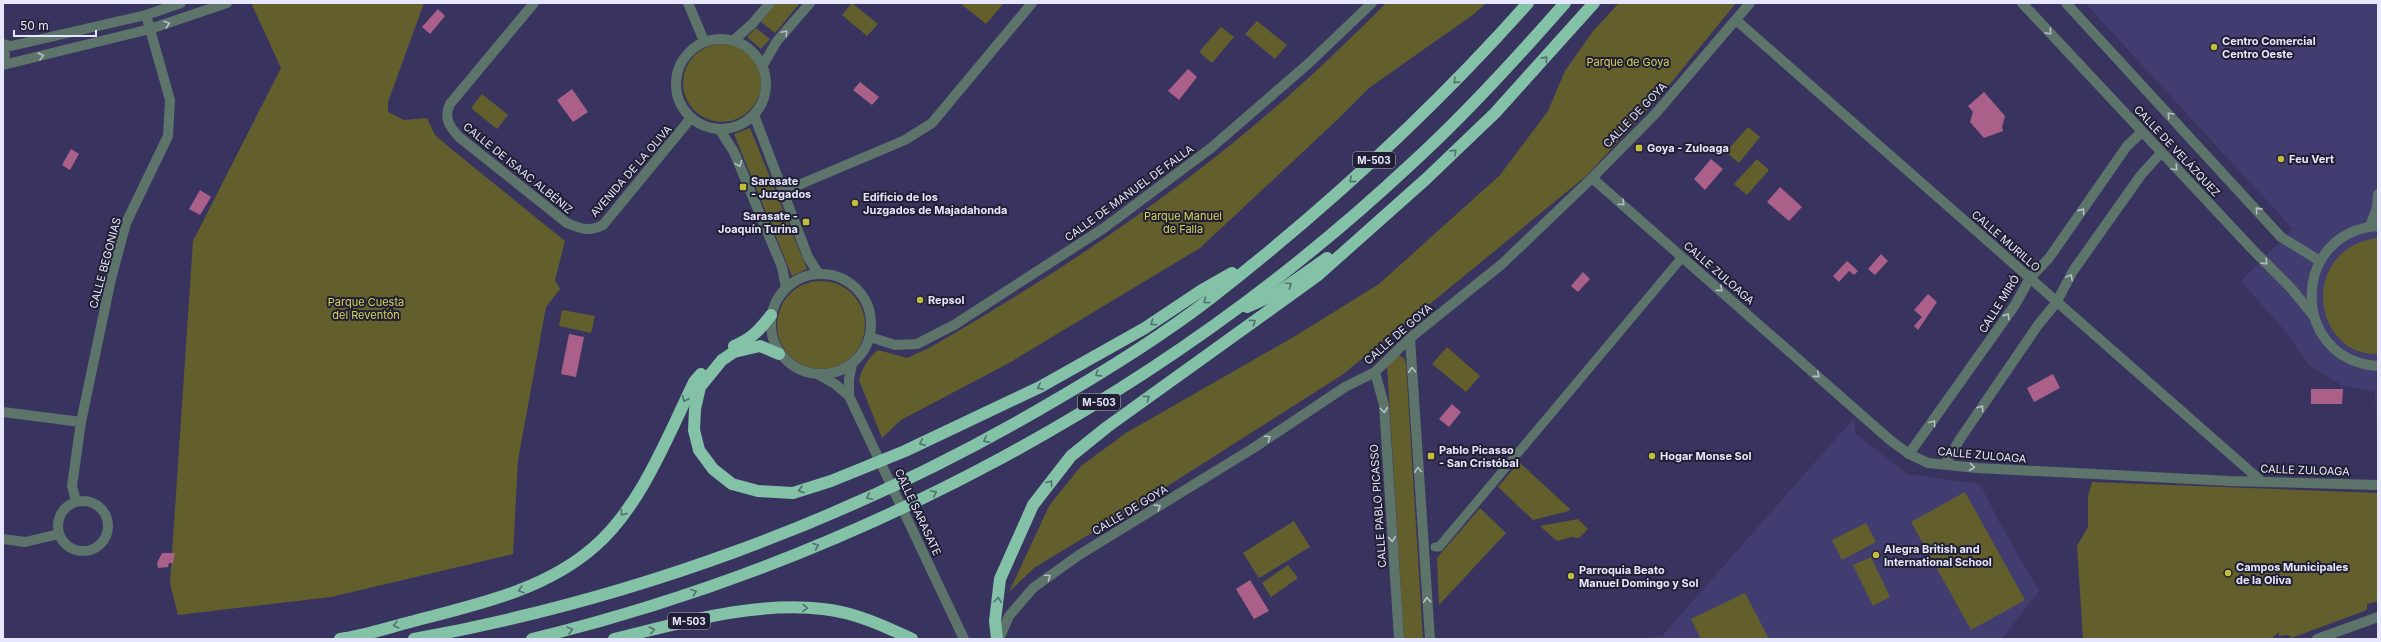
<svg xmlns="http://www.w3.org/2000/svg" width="2381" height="642" viewBox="0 0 2381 642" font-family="Inter,sans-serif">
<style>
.built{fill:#423d70}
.green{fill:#625f2c}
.water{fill:#ab608a}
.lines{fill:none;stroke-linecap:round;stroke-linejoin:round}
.pedestrian{stroke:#5c7469;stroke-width:9}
.minor{stroke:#5c7469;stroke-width:10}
.motorway{stroke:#84c2a8;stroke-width:12}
.oneway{stroke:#b6bec9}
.oneway2{stroke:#52706e}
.poi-dot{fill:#c3bd3e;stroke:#201f33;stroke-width:1.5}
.labels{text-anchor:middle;stroke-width:4;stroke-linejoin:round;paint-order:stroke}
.shield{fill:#201f33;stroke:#abaac0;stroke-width:1}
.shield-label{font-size:10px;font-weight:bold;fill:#e6e6fc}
.poi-label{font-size:11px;font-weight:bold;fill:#e6e6fc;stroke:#201f33;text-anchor:start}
.park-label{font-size:11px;fill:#d9d35b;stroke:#201f33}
.street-label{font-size:11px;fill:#e6e6fc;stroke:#201f33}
</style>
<rect width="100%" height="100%" fill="#38345f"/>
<g class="built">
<path d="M2085,3H2378V463L2375,392L2343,386L2309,365L2286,332L2241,281L2293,229Z"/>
<path d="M1854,418L1855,433L1907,474L1980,484L1998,520L2039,591L2002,639H1638L1662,636Z"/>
</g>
<g class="green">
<path d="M254,3H424L388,102V112L404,120L427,118L435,135L450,148L565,241L555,280L560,289L546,307L518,460L513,554L331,597L178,615L170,583L193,241L281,68L252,5Z"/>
<path d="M776,3H800L775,33L761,22Z"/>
<path d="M852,3L878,24L867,36L842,15Z"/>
<path d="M960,3H1004L986,24Z"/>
<path d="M1386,3H1486L1474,14L1369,88L1336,121L1200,248L1009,363L901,420L882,438L859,380C862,368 868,358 878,350L907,358L929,348C1076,263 1209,173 1332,56C1350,38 1369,21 1386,3Z"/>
<path d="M1619,3H1736L1657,100L1586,176L1447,290L1342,375L1144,501L1034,568L1009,592L1049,506L1081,466L1126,433L1297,335L1379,284L1500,175L1548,111L1565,71L1593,31Z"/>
<path d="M1257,21L1287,45L1275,59L1245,34Z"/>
<path d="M1221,27L1234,37L1212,63L1199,52Z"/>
<path d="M756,28L770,39L761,49L747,37Z"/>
<circle cx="722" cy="83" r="39"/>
<path d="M482,94L508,115L497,129L471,108Z"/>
<path d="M1748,127L1760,137L1739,163L1726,152Z"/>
<path d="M750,128L807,269L792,276L734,134Z"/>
<path d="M1757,159L1769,170L1747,195L1734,184Z"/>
<path d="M2378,238V354C2313,357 2297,249 2378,238Z"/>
<circle cx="821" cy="325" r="44"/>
<path d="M562,310L595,316L591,333L559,326Z"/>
<path d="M1447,347L1480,376L1466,392L1432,364Z"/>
<path d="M1398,355L1404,358L1406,364L1423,639H1404L1387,365Z"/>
<path d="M1519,462L1570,509L1569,511L1533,520L1498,487Z"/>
<path d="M2092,482L2378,493V601L2367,604V610L2291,638L2289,635L2279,636V632L2271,639H2083L2077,546L2088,527V496Z"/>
<path d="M1965,492L2025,600L1971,630L1911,522Z"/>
<path d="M1480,508L1506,533L1439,605L1437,558Z"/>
<path d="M1578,519L1588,529L1579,538L1572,537L1557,541L1540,526Z"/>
<path d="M1294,521L1310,547L1259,578L1243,553Z"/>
<path d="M1866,523L1876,542L1842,560L1832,540Z"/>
<path d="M1871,557L1890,597L1873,606L1853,565Z"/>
<path d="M1288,565L1298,578L1271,597L1262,583Z"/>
<path d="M1745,593L1769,639H1701L1691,619Z"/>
</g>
<g class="water">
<path d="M438,9L445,16L430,34L422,27Z"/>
<path d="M1188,69L1197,77L1179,100L1168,91Z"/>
<path d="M860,82L879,97L872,105L853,90Z"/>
<path d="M572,89L588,112L573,122L557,100Z"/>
<path d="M1984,92L2005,116L2002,127L2003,131L1984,138L1970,122L1973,112L1968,106Z"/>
<path d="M71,149L79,154L70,170L62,165Z"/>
<path d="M1711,159L1723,169L1705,190L1694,179Z"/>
<path d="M1780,187L1802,207L1789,221L1767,202Z"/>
<path d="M200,190L211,197L200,215L189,209Z"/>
<path d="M1881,254L1888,261L1875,275L1868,269Z"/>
<path d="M1847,261L1858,271L1854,275L1849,271L1839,282L1833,276Z"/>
<path d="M1583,272L1590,279L1578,292L1571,286Z"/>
<path d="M1928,294L1937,302L1918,330L1914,326L1922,317L1914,310Z"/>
<path d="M569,334L584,337L576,377L561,374Z"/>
<path d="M2053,374L2060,388L2034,402L2027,388Z"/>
<path d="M2311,389H2343L2342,404H2311Z"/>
<path d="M1452,404L1461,412L1449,427L1439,419Z"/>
<path d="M162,553H175L173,563H169L168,567L158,568L157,563Z"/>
<path d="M1250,580L1269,611L1254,619L1236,589Z"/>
</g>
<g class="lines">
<path class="pedestrian" d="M1435,547H1439L1679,261"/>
<g class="minor">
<path d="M534,3L450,104C443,118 450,127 459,137L567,223C581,229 589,232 603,225L691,118"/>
<path d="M688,3L704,41"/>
<path d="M2022,3L2253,250L2290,287L2313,315"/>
<path d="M2066,3L2281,237L2320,261"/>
<path d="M1736,20L2260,480"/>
<circle cx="721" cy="84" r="45"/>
<path d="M734,40L753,23L770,3"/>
<path d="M3,44L11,46L146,15L181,3"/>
<path d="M3,47L5,55L3,62"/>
<path d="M3,65L150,29L227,3"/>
<path d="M763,65L777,41L810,3"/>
<path d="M754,115L808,257L818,273"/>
<path d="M720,130L734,152L782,267L786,288"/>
<path d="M1592,178L1890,440L1909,454L1928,463L1977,468L2230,481L2378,485"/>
<path d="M782,192L905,140L932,123L1032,3"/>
<path d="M2370,226L2377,208L2378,194"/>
<path d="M2378,226C2290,232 2289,360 2378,366"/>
<circle cx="821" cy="324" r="50"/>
<path d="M870,337L895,345L917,344L954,325L1104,228L1211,148L1309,63L1372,3"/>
<path d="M1410,338L1430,639"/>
<path d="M1375,372L1384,405L1399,639"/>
<path d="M819,375L835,384L849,396L964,639"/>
<path d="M849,396V379L852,364"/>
<path d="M3,412L81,422"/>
<path d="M1909,454L2015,305L2030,278L2049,258L2127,146L2142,132"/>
<path d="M1945,464L1960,439L2038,325L2056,303L2073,271L2141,175L2161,153"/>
<circle cx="83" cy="526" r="25"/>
<path d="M76,501L72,486L81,422L111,279L126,223L168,136L170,100L146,15"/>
<path d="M3,539L25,542L59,534"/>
<path d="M999,639L1009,616L1033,588L1079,555L1252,449L1345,387L1375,372L1410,338L1502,264L1592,178L1656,113L1750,3"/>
<path d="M2317,639L2378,617"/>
</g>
<g class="motorway">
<path d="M1247,307L1276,294L1327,258"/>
<path d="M734,346C751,339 760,330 771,315"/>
<path d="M779,354L760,346L734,352L722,360L700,387L695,409L694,430L699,450L713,469L732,484L758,491L793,493L831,481L905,451L1040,387L1145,328L1202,290L1232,273"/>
<path d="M340,639C363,636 387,628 410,622C474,605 544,591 594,547C640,508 668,436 694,382L701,374"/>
<path d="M414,639C634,599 847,521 1040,409C1099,375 1158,339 1211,298C1325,209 1432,111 1528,3"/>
<path d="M532,639C859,559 1165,394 1411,164C1466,114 1516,59 1565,3"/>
<path d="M614,639C681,623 754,601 823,609C854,612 884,626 912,639"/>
<path d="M997,639L995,621L1000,579L1033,505L1071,456L1107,427L1317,276L1426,179L1495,113L1594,3"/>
</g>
</g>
<defs><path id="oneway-chevron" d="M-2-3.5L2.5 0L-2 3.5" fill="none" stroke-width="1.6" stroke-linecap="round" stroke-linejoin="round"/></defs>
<g class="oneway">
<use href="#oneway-chevron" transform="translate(167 24) rotate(-18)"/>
<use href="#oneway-chevron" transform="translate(2049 32) rotate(47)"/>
<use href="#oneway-chevron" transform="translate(785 33) rotate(-50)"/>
<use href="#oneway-chevron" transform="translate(41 56) rotate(-14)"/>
<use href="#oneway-chevron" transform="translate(2170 115) rotate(-133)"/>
<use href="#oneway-chevron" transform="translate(739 164) rotate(68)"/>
<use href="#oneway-chevron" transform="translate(2175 168) rotate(47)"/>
<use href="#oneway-chevron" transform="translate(1622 203) rotate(42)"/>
<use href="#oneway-chevron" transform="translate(2258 210) rotate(-132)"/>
<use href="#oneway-chevron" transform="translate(2082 211) rotate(-55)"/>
<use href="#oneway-chevron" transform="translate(2265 262) rotate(44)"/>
<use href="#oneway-chevron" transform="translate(2070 277) rotate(-62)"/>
<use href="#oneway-chevron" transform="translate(1720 289) rotate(41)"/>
<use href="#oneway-chevron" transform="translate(2007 316) rotate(-55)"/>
<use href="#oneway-chevron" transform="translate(1412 370) rotate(-93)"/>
<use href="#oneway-chevron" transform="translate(1817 375) rotate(41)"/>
<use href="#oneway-chevron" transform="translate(1981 408) rotate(-56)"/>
<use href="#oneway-chevron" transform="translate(1384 410) rotate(85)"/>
<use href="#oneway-chevron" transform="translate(1933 423) rotate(-53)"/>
<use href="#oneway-chevron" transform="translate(1268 438) rotate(-34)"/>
<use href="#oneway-chevron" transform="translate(1972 467) rotate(6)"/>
<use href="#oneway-chevron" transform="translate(1418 470) rotate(-94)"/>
<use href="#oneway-chevron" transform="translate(1158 507) rotate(-32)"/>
<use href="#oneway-chevron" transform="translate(1392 539) rotate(86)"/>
<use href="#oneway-chevron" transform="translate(1048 577) rotate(-35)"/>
<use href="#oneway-chevron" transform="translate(1427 600) rotate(-94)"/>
</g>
<g class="oneway2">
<use href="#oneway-chevron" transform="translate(1545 59) rotate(-48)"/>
<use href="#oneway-chevron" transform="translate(1456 81) rotate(135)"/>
<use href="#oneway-chevron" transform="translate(1454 152) rotate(-44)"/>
<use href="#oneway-chevron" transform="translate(1352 180) rotate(139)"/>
<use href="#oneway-chevron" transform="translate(1289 285) rotate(-35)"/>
<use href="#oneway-chevron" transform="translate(1206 301) rotate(144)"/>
<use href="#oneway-chevron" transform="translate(1253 322) rotate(-36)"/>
<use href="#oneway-chevron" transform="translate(1153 323) rotate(146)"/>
<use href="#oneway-chevron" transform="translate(1098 374) rotate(147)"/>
<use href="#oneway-chevron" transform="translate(1040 387) rotate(153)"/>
<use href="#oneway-chevron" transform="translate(1147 398) rotate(-36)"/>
<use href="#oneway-chevron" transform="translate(685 399) rotate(115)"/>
<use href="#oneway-chevron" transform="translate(986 440) rotate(153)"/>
<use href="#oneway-chevron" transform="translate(922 443) rotate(155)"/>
<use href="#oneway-chevron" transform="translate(1050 483) rotate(-52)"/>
<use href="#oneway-chevron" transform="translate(801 490) rotate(164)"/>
<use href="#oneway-chevron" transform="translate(934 493) rotate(-27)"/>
<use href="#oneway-chevron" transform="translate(869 497) rotate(155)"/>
<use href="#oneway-chevron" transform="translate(623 513) rotate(126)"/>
<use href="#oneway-chevron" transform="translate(816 546) rotate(-23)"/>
<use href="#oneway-chevron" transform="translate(521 590) rotate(162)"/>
<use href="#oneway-chevron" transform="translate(694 592) rotate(-20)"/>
<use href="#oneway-chevron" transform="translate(998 600) rotate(-83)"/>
<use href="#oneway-chevron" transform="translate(805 608) rotate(1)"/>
<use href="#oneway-chevron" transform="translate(396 625) rotate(166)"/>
<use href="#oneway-chevron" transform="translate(570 630) rotate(-15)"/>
<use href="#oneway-chevron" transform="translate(652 630) rotate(-13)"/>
</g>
<g class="poi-dot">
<circle cx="2214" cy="47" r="4"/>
<rect x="1635" y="144" width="8" height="8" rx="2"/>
<circle cx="2281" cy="159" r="4"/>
<rect x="739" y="183" width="8" height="8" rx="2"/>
<circle cx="855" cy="203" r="4"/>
<rect x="802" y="218" width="8" height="8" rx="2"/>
<circle cx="920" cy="300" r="4"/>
<rect x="1427" y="452" width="8" height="8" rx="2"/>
<circle cx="1652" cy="456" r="4"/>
<circle cx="1876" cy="555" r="4"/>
<circle cx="2228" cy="573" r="4"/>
<circle cx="1571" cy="576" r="4"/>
</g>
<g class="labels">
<g class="shield">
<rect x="1353" y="152" width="42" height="16" rx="3"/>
<rect x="1078" y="394" width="42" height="16" rx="3"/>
<rect x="668" y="613" width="42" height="16" rx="3"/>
</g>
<g class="shield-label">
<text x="1374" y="164">M-503</text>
<text x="1099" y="406">M-503</text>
<text x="689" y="625">M-503</text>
</g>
<g class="poi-label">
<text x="2222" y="45">Centro Comercial<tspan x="2222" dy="13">Centro Oeste</tspan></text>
<text x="1647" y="152">Goya - Zuloaga</text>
<text x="2289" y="163">Feu Vert</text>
<text x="751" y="185">Sarasate<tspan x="751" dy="13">- Juzgados</tspan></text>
<text x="863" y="201">Edificio de los<tspan x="863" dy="13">Juzgados de Majadahonda</tspan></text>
<text x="798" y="220" text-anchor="end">Sarasate -<tspan x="798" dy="13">Joaquín Turina</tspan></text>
<text x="928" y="304">Repsol</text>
<text x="1439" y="454">Pablo Picasso<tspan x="1439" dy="13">- San Cristóbal</tspan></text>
<text x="1660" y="460">Hogar Monse Sol</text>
<text x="1884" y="553">Alegra British and<tspan x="1884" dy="13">International School</tspan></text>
<text x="2236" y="571">Campos Municipales<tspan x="2236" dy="13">de la Oliva</tspan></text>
<text x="1579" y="574">Parroquia Beato<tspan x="1579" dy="13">Manuel Domingo y Sol</tspan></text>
</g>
<g class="park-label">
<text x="1628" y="66">Parque de Goya</text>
<text x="1183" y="220">Parque Manuel<tspan x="1183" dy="13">de Falla</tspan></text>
<text x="366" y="306">Parque Cuesta<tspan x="366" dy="13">del Reventón</tspan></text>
</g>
<g class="street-label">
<text transform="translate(1635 115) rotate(-46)" y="4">CALLE DE GOYA</text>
<text transform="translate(2177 151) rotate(47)" y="4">CALLE DE VELÁZQUEZ</text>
<text transform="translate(518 168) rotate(39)" y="4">CALLE DE ISAAC ALBÉNIZ</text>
<text transform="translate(631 171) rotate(-49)" y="4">AVENIDA DE LA OLIVA</text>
<text transform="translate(1129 193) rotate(-36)" y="4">CALLE DE MANUEL DE FALLA</text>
<text transform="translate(2006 241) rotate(41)" y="4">CALLE MURILLO</text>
<text transform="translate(105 263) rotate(-75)" y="4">CALLE BEGONIAS</text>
<text transform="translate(1719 273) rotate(41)" y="4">CALLE ZULOAGA</text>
<text transform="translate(1999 304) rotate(-58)" y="4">CALLE MIRÓ</text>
<text transform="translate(1398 334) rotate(-41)" y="4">CALLE DE GOYA</text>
<text transform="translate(1982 455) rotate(5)" y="4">CALLE ZULOAGA</text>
<text transform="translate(2305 470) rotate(2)" y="4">CALLE ZULOAGA</text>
<text transform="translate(1378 506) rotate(-94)" y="4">CALLE PABLO PICASSO</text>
<text transform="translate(1130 510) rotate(-31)" y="4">CALLE DE GOYA</text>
<text transform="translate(918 512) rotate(65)" y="4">CALLE SARASATE</text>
</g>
</g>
<rect width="2381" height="642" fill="none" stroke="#e6e6fc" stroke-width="8"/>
<path d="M14 30v6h82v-6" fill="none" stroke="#e6e6fc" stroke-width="2"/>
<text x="20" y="30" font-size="12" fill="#e6e6fc" stroke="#201f33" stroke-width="3" paint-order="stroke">50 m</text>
</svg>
